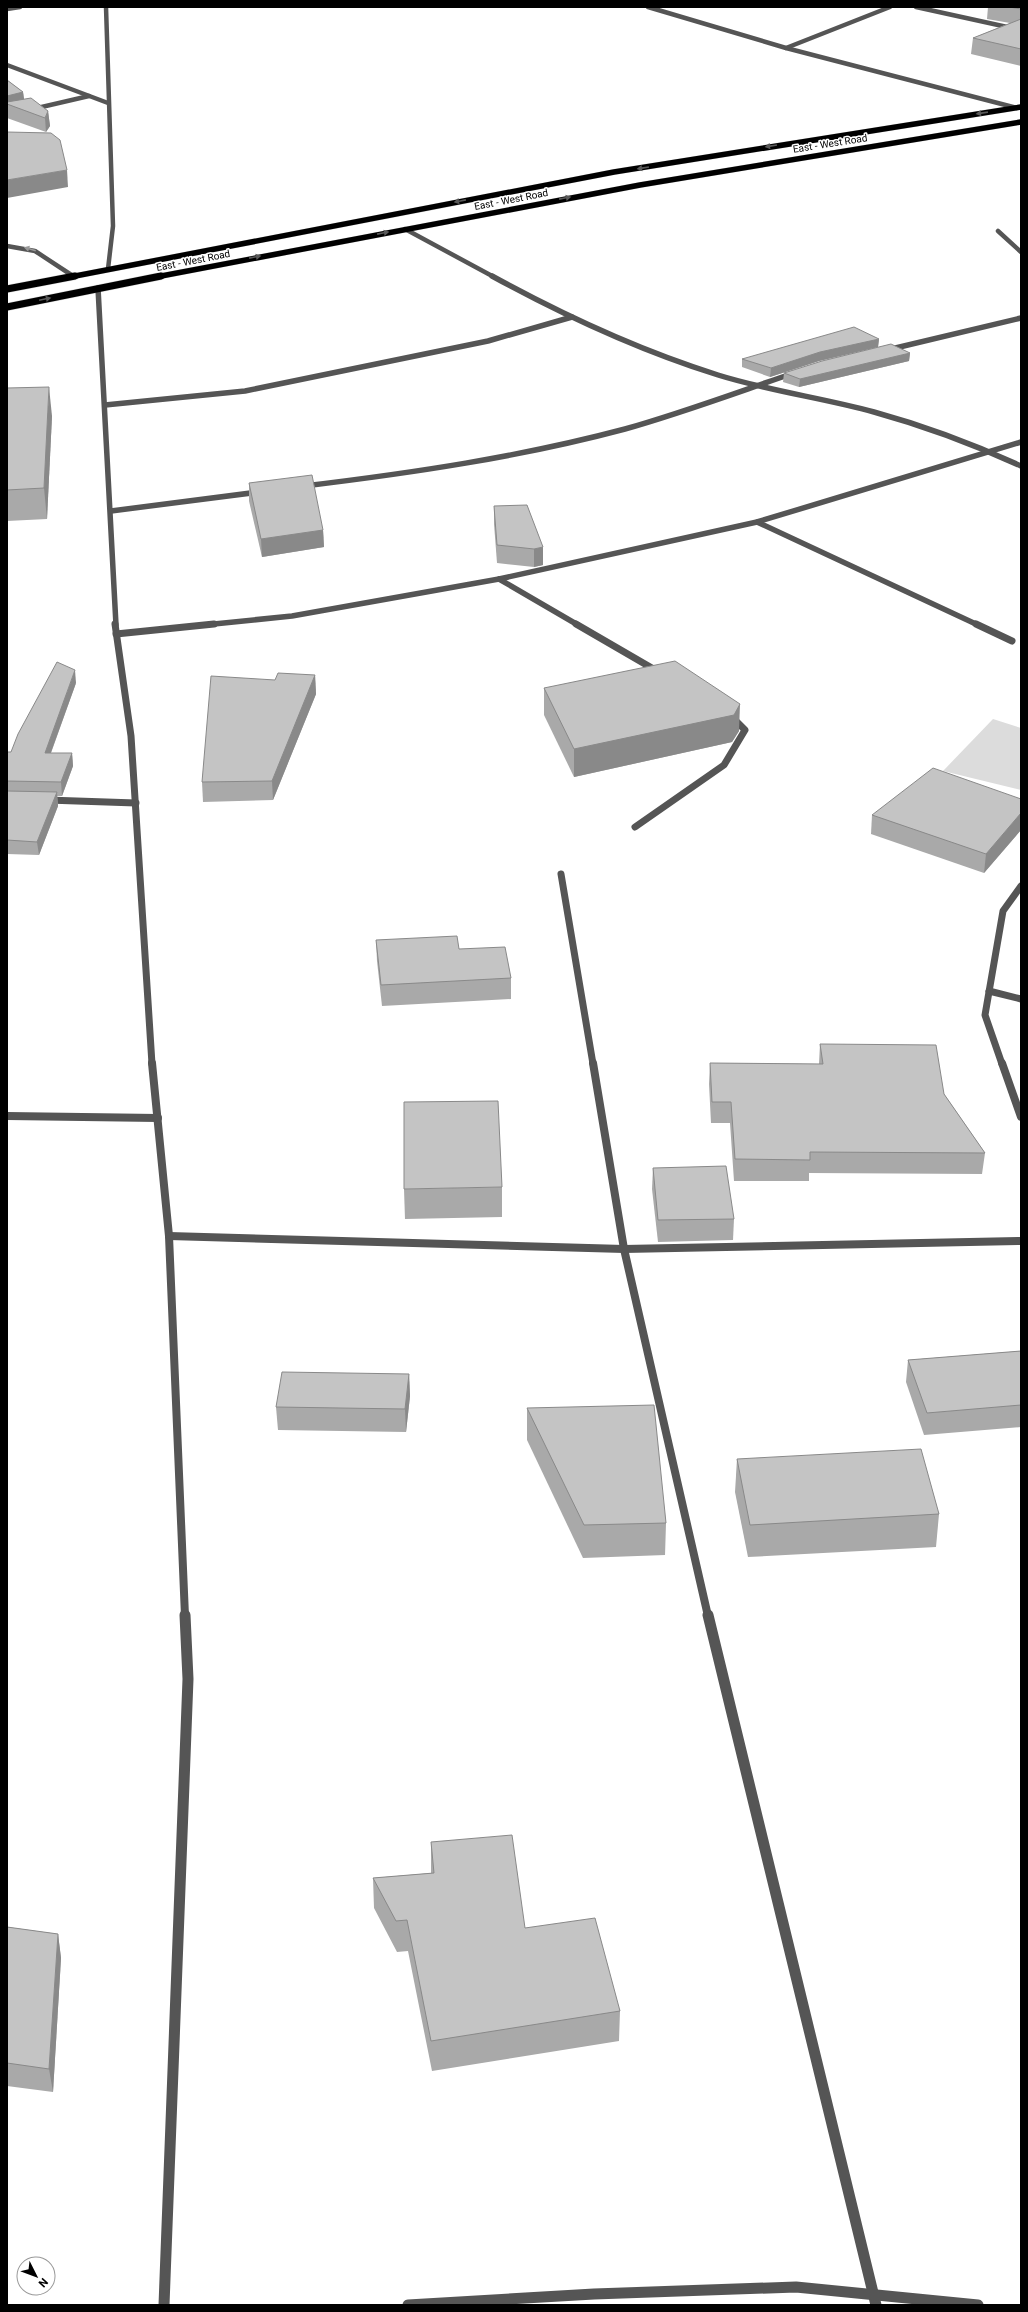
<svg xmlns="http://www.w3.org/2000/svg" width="1028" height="2312" viewBox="0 0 1028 2312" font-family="Roboto,sans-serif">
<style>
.green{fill:#dcdcdc}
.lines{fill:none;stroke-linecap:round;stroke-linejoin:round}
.primary-far1-casing{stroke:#dbdbdb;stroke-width:6}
.primary-casing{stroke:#dbdbdb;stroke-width:8}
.service-far2{stroke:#555;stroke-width:4.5}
.service-far1{stroke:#555;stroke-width:7}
.service{stroke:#555;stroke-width:8}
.minor-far4{stroke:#555;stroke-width:4.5}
.minor-far3{stroke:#555;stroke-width:5.5}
.minor-far2{stroke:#555;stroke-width:7}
.minor-far1{stroke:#555;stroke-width:8}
.minor{stroke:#555;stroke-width:11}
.primary-far1{stroke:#000;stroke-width:5.5}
.primary{stroke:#000;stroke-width:7}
.wall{fill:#a9a9a9}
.shaded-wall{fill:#898989}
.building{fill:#c4c4c4;stroke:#898989}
.oneway{fill:#595959}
.oneway2{fill:#999}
.labels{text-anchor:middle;stroke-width:3;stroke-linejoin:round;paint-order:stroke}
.far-street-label{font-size:10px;fill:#000;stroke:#fff}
</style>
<rect width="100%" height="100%" fill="#fff"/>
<path class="green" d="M993,719L1021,728V790L943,771Z"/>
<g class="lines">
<g class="primary-far1-casing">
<g id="primary-far1">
<path d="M70,277L614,172L1021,107"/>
<path d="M156,277L640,185L1021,122"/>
</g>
</g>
<g class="primary-casing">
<g id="primary">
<path d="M7,289L75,276"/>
<path d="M7,307L161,276"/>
</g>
</g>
<g class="service-far2">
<path d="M33,109L89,96"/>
<path d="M7,246L35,251L73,276"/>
</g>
<path class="service-far1" d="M989,991L1021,999"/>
<path class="service" d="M7,1116L158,1118"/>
<g class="minor-far4">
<path d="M106,7L113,226L108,269"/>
<path d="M648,7L786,48L1017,108"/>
<path d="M916,7L1021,30"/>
<path d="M7,9L20,7"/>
<path d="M786,48L890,7"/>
<path d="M7,65L108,103"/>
<path d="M405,229L494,277"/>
<path d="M998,231L1021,252"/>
</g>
<g class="minor-far3">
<path d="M492,276C565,316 638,350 718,375C769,391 823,398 874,412C925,426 973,444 1021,466"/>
<path d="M98,288L116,625"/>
<path d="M887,350L1021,318"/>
<path d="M105,405L245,391L488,341L572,317"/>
<path d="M304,486C412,473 520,457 625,429C682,413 738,392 794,373"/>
<path d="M111,511L259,492"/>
<path d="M757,522L978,625"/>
<path d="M499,579L578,625"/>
<path d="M204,625L292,616L499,579L757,522L1021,442"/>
</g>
<g class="minor-far2">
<path d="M115,624L131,736L152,1064"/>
<path d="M576,624L657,671"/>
<path d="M976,624L1012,641"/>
<path d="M116,634L214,624"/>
<path d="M47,800L136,803"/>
<path d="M635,827L724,765L745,730L732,717"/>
<path d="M561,874L593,1064"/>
<path d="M1002,1064L985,1015L1003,911L1021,886"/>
</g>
<g class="minor-far1">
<path d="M152,1063L169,1236L185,1616"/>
<path d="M593,1063L624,1249L708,1616"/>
<path d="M1002,1063L1021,1117"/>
<path d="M169,1236L624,1249L1021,1241"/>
</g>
<g class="minor">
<path d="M708,1615L876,2305"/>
<path d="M164,2305L188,1679L185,1615"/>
<path d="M408,2305L594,2294L796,2287L978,2305"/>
</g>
<use href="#primary-far1" class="primary-far1"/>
<use href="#primary" class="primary"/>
</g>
<g class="wall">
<path d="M988,7H1021V66L971,54L973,38L1010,23L987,19Z"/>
<path d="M7,80L23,92L24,99L48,111L50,126L46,132L7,118Z"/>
<path d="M879,339L878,347L819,361L770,377L742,367V359Z"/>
<path d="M910,353L909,361L799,387L783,382L784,373Z"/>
<path d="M7,388L52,416L47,519L7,521Z"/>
<path d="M249,483L323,530L324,547L262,557L249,501Z"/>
<path d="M494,506L543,547V565L534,567L497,563L494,524Z"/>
<path d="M315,675L316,694L273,800L203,802L202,782L275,680Z"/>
<path d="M76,683L51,753H72L73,766L62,796H57L58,806L39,855L7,854V752H11Z"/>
<path d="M544,688L739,731L732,742L574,777L544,715Z"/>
<path d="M1021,799V830L984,873L871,834L872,815Z"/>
<path d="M376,940L459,949L511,978V999L382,1006L377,961Z"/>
<path d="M820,1044L944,1094L985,1153L982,1174L809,1173V1181H734L730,1123H711L709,1084L710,1063L819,1064Z"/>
<path d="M653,1168L734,1219L733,1240L658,1242L652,1189Z"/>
<path d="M502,1187V1217L405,1219L404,1189Z"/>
<path d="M1021,1351V1427L924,1435L906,1382L908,1360Z"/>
<path d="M409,1374L410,1396L406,1432L278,1430L276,1407Z"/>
<path d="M527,1408L666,1523L665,1555L583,1558L527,1440Z"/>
<path d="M737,1459L939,1514L936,1547L748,1557L735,1492Z"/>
<path d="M431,1842L525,1928L620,2011L619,2041L432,2071L408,1951L397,1952L374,1908L373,1878L431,1873Z"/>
<path d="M7,1927L58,1934L61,1958L53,2092L7,2086Z"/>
</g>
<g class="shaded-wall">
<path d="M23,92L25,106L7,104V96Z"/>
<path d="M48,111L50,126L46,132L45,118Z"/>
<path d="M67,170L68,187L7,198V180Z"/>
<path d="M879,339L878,347L819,361L770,377L771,368L820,352Z"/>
<path d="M910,353L909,361L799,387L800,379Z"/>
<path d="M49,387L52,416L47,519L44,488Z"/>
<path d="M323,530L324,547L262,557L261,539Z"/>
<path d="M543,547V565L534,567V549Z"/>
<path d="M75,670L76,683L46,766L45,753Z"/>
<path d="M315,675L316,694L273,800L272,781Z"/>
<path d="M740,704L739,731L732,742L574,777V749Z"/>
<path d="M72,753L73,766L62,796L61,782Z"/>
<path d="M57,792L58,806L39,855L37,842Z"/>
<path d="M1021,813V830L984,873L986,854Z"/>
<path d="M409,1374L410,1396L406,1432L405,1409Z"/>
<path d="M58,1934L61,1958L53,2092L49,2069Z"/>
</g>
<g class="building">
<path d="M1009,7H1021V9Z"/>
<path d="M1021,19V49L973,38Z"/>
<path d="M7,80L23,92L7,96Z"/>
<path d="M31,98L48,111L45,118L7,104V102Z"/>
<path d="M7,132L51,133L60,140L67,170L7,180Z"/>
<path d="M854,327L879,339L820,352L771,368L742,359Z"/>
<path d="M891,344L910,353L800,379L784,373L822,361Z"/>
<path d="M49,387L44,488L7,490V388Z"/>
<path d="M312,475L323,530L261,539L249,483Z"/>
<path d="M527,505L543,547L534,549L497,545L494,506Z"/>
<path d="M675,661L740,704L734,715L574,749L544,688Z"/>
<path d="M57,662L75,670L45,753H72L61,782L7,781V752H11L18,734Z"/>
<path d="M278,673L315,675L272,781L202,782L211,676L275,680Z"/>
<path d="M933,768L1021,799V813L986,854L872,815Z"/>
<path d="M7,791L57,792L37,842L7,840Z"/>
<path d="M457,936L459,949L505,947L511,978L381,985L376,940Z"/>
<path d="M820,1044L936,1045L944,1094L985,1153L810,1152V1160L735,1159L731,1102H712L710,1063L823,1064Z"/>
<path d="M498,1101L502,1187L404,1189V1102Z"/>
<path d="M726,1166L734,1219L658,1220L653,1168Z"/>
<path d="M1021,1351V1405L927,1413L908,1360Z"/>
<path d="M282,1372L409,1374L405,1409L276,1407Z"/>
<path d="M654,1405L666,1523L584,1525L527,1408Z"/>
<path d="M921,1449L939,1514L750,1525L737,1459Z"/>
<path d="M512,1835L525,1928L595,1918L620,2011L431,2041L407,1920L396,1921L373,1878L434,1873L431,1842Z"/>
<path d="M7,1927L58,1934L49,2069L7,2063Z"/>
</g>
<defs><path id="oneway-solid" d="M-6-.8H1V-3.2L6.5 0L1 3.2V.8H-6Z"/></defs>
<g class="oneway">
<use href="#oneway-solid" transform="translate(982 113) rotate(172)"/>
<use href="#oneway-solid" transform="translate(771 146) rotate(171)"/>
<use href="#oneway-solid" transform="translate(643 168) rotate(171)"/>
<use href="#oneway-solid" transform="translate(565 198) rotate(-11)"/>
<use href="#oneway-solid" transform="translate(460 201) rotate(169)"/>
<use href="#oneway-solid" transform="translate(383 233) rotate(-11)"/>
<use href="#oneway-solid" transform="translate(255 257) rotate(-11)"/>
<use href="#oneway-solid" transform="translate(45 299) rotate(-12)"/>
</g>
<use class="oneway2" href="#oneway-solid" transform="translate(30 249) rotate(-164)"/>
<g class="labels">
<g class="far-street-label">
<text transform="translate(830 143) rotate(-9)" y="4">East - West Road</text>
<text transform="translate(511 199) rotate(-11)" y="4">East - West Road</text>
<text transform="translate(193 260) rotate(-11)" y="4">East - West Road</text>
</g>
</g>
<rect width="1028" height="2312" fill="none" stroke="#000000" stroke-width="16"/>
<g transform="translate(36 2276) rotate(132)"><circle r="19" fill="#ffffff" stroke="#999999"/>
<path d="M0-3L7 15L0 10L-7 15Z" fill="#000000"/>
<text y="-6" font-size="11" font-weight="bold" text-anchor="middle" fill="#000000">N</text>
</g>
</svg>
